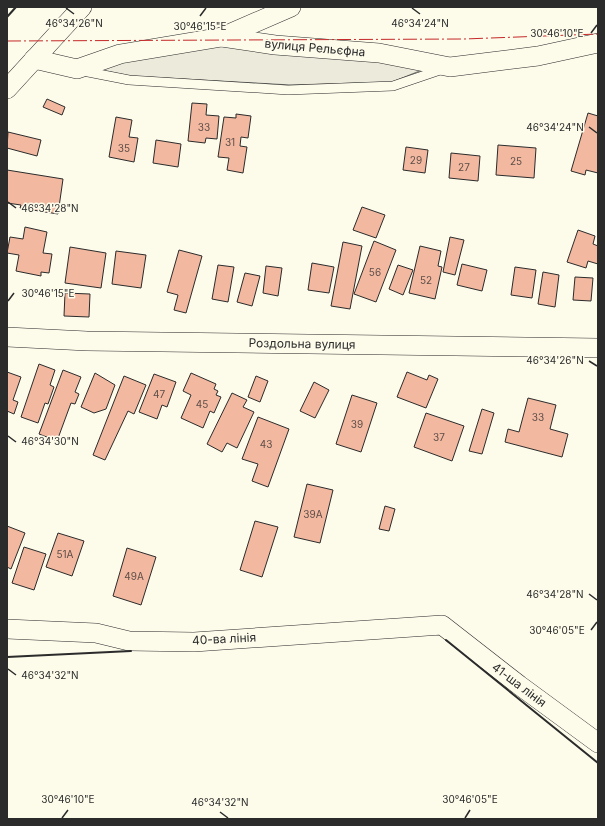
<svg xmlns="http://www.w3.org/2000/svg" width="605" height="826" viewBox="0 0 605 826" font-family="Inter,sans-serif">
<style>
.green{fill:#ecebdb;stroke:#74746e}
.building{fill:#f2b8a0;stroke:#2b2b2b}
.lines{fill:none;stroke-linecap:round;stroke-linejoin:round}
.service-casing{stroke:#2b2b2b;stroke-width:10}
.minor-casing{stroke:#2b2b2b;stroke-width:20}
.service{stroke:#fdfbea;stroke-width:9}
.minor{stroke:#fdfbea;stroke-width:19}
.wall{stroke:#2b2b2b;stroke-width:2}
.power{stroke:#c62828;stroke-width:1;stroke-dasharray:14 3 2 3;stroke-linecap:butt}
.ticks{fill:none;stroke:#2b2b2b;stroke-width:1.5}
.labels{text-anchor:middle;stroke-width:3;stroke-linejoin:round;paint-order:stroke}
.number-label{font-size:10px;fill:#5d4e48}
.street-label{font-size:12px;fill:#2b2b2b;stroke:#fdfbea}
.ticks-label{font-size:10px;text-anchor:middle;fill:#2b2b2b;stroke:#fdfbea;stroke-width:3;stroke-linejoin:round;paint-order:stroke}
</style>
<rect width="100%" height="100%" fill="#fdfbea"/>
<path class="green" d="M220,44L378,59L422,70L392,82L291,85L130,76L95,69L123,59Z"/>
<g class="building">
<path d="M47,99L65,107L62,115L43,107Z"/>
<path d="M192,103L207,104L206,115L219,116L217,139L206,138L205,143L188,141Z"/>
<path d="M588,113L598,116V173L586,170L585,175L571,171Z"/>
<path d="M236,114L251,116L248,138L241,137L240,146L247,147L243,173L227,170L229,158L218,157L224,117L236,118Z"/>
<path d="M116,117L132,120L129,137L138,138L134,162L109,157Z"/>
<path d="M8,132L41,140L37,156L7,148Z"/>
<path d="M156,140L181,144L178,167L153,163Z"/>
<path d="M498,145L536,148L534,178L496,175Z"/>
<path d="M406,147L428,150L425,173L403,170Z"/>
<path d="M451,153L480,156L478,181L449,178Z"/>
<path d="M7,170L63,179L58,214L20,208L21,205L7,203Z"/>
<path d="M362,207L385,215L376,238L353,230Z"/>
<path d="M25,227L47,232L43,253L52,254L49,273L41,272V276L16,271L19,255L7,253L10,237L23,239Z"/>
<path d="M578,230L595,236L593,244L598,246V264L588,261L586,268L567,262Z"/>
<path d="M450,237L464,240L455,275L443,272Z"/>
<path d="M374,241L396,250L376,302L354,294Z"/>
<path d="M343,242L362,246L350,309L331,306Z"/>
<path d="M420,246L441,251L438,266L442,267L435,299L409,293Z"/>
<path d="M70,247L106,253L101,288L65,283Z"/>
<path d="M179,250L202,256L186,313L174,310L178,295L167,292Z"/>
<path d="M116,251L146,255L141,288L112,284Z"/>
<path d="M312,263L334,267L329,293L308,290Z"/>
<path d="M462,264L487,270L482,291L457,285Z"/>
<path d="M218,265L234,267L228,302L212,299Z"/>
<path d="M398,265L413,270L403,295L389,289Z"/>
<path d="M266,266L282,268L278,296L263,293Z"/>
<path d="M515,267L536,270L532,298L511,295Z"/>
<path d="M543,272L559,275L555,307L538,304Z"/>
<path d="M245,273L260,276L252,306L237,302Z"/>
<path d="M575,277L593,278L591,301L573,300Z"/>
<path d="M65,293L90,294L89,317L64,316Z"/>
<path d="M39,364L55,370L50,385L54,387L48,404L45,403L38,423L21,417Z"/>
<path d="M63,370L81,377L75,392L79,394L75,404L71,403L57,441L39,434Z"/>
<path d="M7,372L21,377L13,400L18,402L14,414L7,411Z"/>
<path d="M407,372L427,380L429,375L438,379L426,408L397,397Z"/>
<path d="M95,373L115,385L106,409L94,413L81,407Z"/>
<path d="M191,373L216,384L214,389L218,391L216,395L221,397L214,413L210,411L203,428L181,418L191,395L183,391Z"/>
<path d="M154,374L176,382L167,407L162,405L157,419L139,412Z"/>
<path d="M124,376L146,385L134,414L128,411L105,460L93,455Z"/>
<path d="M256,376L268,381L260,402L248,397Z"/>
<path d="M314,382L329,390L315,418L300,411Z"/>
<path d="M232,393L247,400L243,407L254,412L237,448L227,443L222,452L207,444Z"/>
<path d="M352,395L377,403L361,452L336,444Z"/>
<path d="M528,398L556,405L550,429L568,434L562,457L505,442L508,429L519,432Z"/>
<path d="M482,409L494,413L482,454L469,451Z"/>
<path d="M426,413L464,426L452,461L414,447Z"/>
<path d="M258,417L289,429L268,487L252,481L258,464L242,459Z"/>
<path d="M307,484L333,490L320,543L294,537Z"/>
<path d="M385,506L395,509L389,531L379,529Z"/>
<path d="M255,521L278,527L262,577L240,570Z"/>
<path d="M7,526L25,533L11,569L7,567Z"/>
<path d="M58,533L84,541L72,576L46,567Z"/>
<path d="M24,547L46,554L34,590L12,583Z"/>
<path d="M127,548L156,557L141,605L113,596Z"/>
</g>
<g class="lines">
<g class="service-casing">
<path id="service" d="M83,71L129,80L288,90L393,86L443,69"/>
</g>
<g class="minor-casing">
<g id="minor">
<path d="M222,37L291,7"/>
<path d="M34,59L77,69L120,54L222,37L275,45L379,53L450,67L538,56L598,43"/>
<path d="M7,89L82,7"/>
<path d="M7,337L87,341L598,348"/>
<path d="M7,629L96,633L129,641L194,642L442,625L519,685L598,743"/>
</g>
</g>
<use href="#service" class="service"/>
<use href="#minor" class="minor"/>
<g class="wall">
<path d="M7,17L16,7"/>
<path d="M446,640L598,763"/>
<path d="M7,657L131,651"/>
</g>
<path class="power" d="M7,41L464,39L598,34"/>
</g>
<path class="ticks" d="M66,8L74,14M412,8L420,14M200,16L206,8M591,33L597,25M589,127L597,133M8,202L16,208M8,301L14,293M589,361L597,366M8,436L16,442M589,594L597,600M591,630L597,622M8,669L16,675M220,812L228,818M62,818L68,810M465,818L470,810"/>
<g class="labels">
<g class="number-label">
<text x="204" y="131">33</text>
<text x="230" y="146">31</text>
<text x="124" y="152">35</text>
<text x="416" y="164">29</text>
<text x="516" y="165">25</text>
<text x="464" y="171">27</text>
<text x="375" y="276">56</text>
<text x="426" y="284">52</text>
<text x="159" y="398">47</text>
<text x="202" y="408">45</text>
<text x="538" y="421">33</text>
<text x="357" y="428">39</text>
<text x="439" y="441">37</text>
<text x="266" y="448">43</text>
<text x="313" y="518">39А</text>
<text x="65" y="558">51А</text>
<text x="134" y="580">49А</text>
</g>
<g class="street-label">
<text transform="translate(315 48) rotate(5)" y="4">вулиця Рельєфна</text>
<text transform="translate(302 344) rotate(1)" y="4">Роздольна вулиця</text>
<text transform="translate(224 639) rotate(-3)" y="4">40-ва лінія</text>
<text transform="translate(519 685) rotate(37)" y="4">41-ша лінія</text>
</g>
</g>
<g class="ticks-label">
<text x="74" y="27">46°34'26"N</text>
<text x="420" y="27">46°34'24"N</text>
<text x="200" y="30">30°46'15"E</text>
<text x="557" y="37">30°46'10"E</text>
<text x="555" y="131">46°34'24"N</text>
<text x="50" y="212">46°34'28"N</text>
<text x="48" y="297">30°46'15"E</text>
<text x="555" y="364">46°34'26"N</text>
<text x="50" y="445">46°34'30"N</text>
<text x="555" y="598">46°34'28"N</text>
<text x="557" y="634">30°46'05"E</text>
<text x="50" y="679">46°34'32"N</text>
<text x="68" y="803">30°46'10"E</text>
<text x="470" y="803">30°46'05"E</text>
<text x="220" y="806">46°34'32"N</text>
</g>
<rect width="605" height="826" fill="none" stroke="#2b2b2b" stroke-width="16"/>
</svg>
